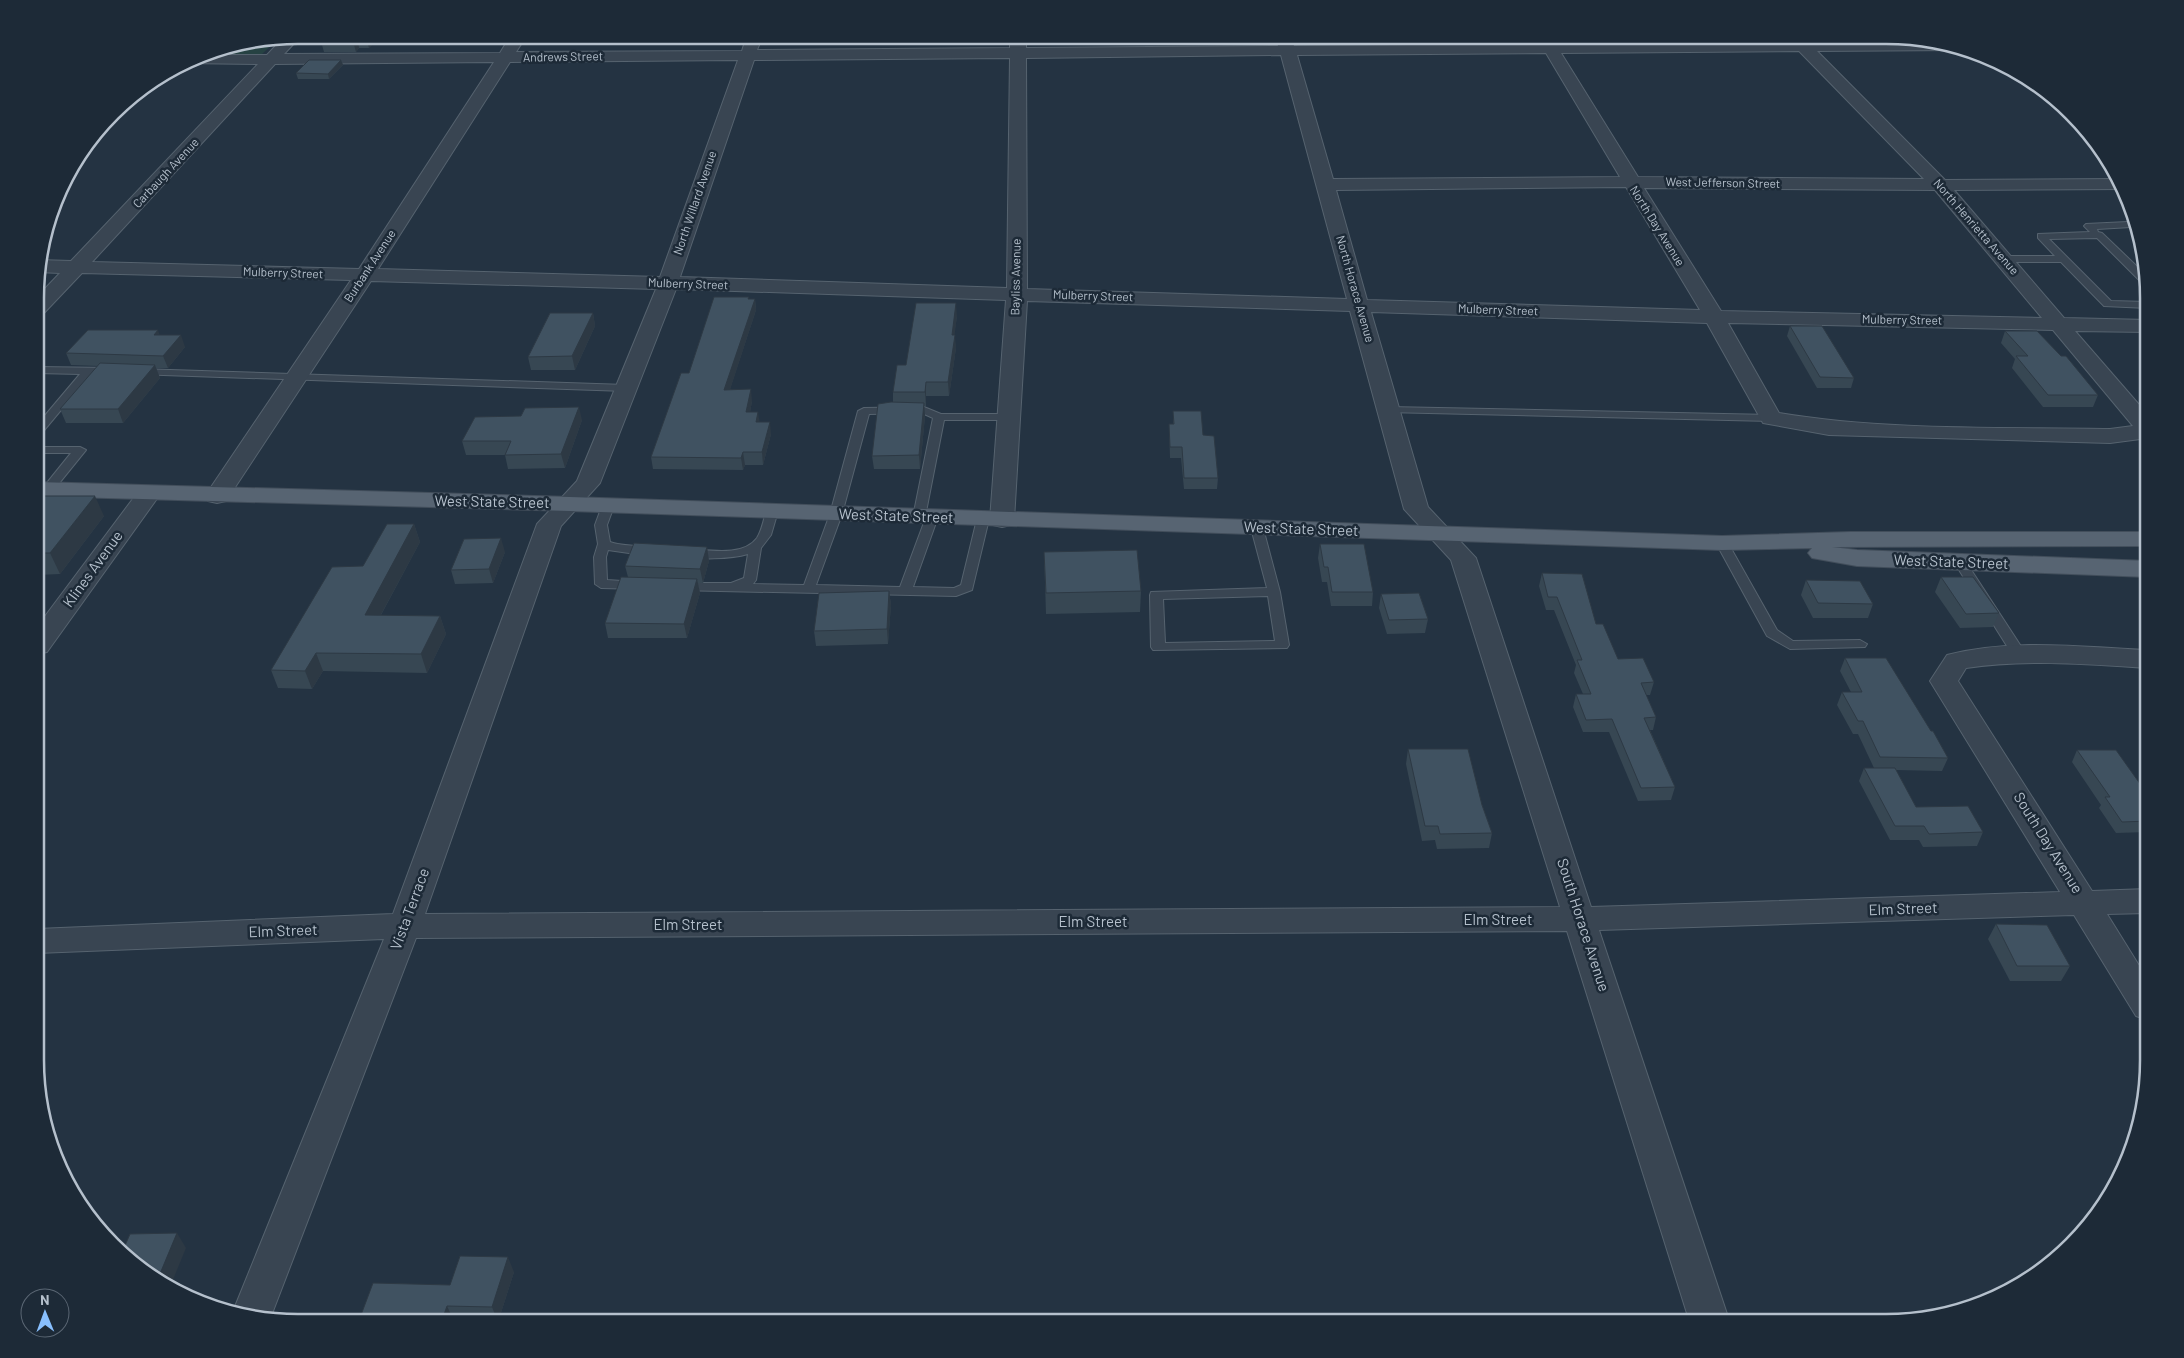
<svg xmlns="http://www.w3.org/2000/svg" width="2184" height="1358" viewBox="0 0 2184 1358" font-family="Barlow,sans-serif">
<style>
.green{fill:#264243}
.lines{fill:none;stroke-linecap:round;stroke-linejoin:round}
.lane-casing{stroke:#56636f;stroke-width:2}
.street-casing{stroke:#56636f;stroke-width:2}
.primary-casing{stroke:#424e5b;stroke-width:2}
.lane{fill:#394552;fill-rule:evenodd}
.street{fill:#394552;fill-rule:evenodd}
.primary{fill:#576472;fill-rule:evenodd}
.wall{fill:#374753}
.shaded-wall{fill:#2d3944}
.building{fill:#405261;stroke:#2d3944}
.labels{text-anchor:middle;stroke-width:5;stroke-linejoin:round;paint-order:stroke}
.far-street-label{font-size:12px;fill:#b5c0cc;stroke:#1d2a37}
.street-label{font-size:15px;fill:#b5c0cc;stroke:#1d2a37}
.rim{fill:none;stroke:#b5c0cc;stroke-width:2.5}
</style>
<rect width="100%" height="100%" fill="#243342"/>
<path class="green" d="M278,39L262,54L197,55Z"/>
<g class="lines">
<g class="lane-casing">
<g id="lane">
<path d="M2128,222L2131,223V227L2097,229L2098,232L2102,233L2148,277V286L2144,285L2097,238L2049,239L2111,301L2148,302V308L2104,306L2061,262H2003L1998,259L2003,256H2055L2038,238V234L2090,232L2084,226L2086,224Z"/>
<path d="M37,367L113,368L118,371L113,374H91L41,434L37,435V425L80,374L37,373Z"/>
<path d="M139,369L626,385L632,388L626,391L135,374L134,372Z"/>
<path d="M924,407L941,414H1009L1015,417L1009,420H944L925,517L919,521L913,517L933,418L922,413L869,414L842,514L816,585L900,587L926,517L932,513L938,517L913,587L954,588L961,585L977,519L983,515L989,519L972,590L956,596L676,590L675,587L676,584L681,583H731L744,578L748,554C735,558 692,562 683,553L689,549C709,550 743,557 757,538C762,530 764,519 766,511L772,507L778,511L771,535L761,548L756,580L753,584L804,585L830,514L858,411L864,408Z"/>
<path d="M1389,407L1771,415L1777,418L1771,421L1385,412L1383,410Z"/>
<path d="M37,447H80L86,450L52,492L48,493L42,489L71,453H37Z"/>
<path d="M608,502L614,506L607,525L610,542C622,547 648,544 656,552L650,556L608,550L606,557L607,580L637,582L643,586L642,589L601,588L595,584L594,557L598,544L595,525L602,506Z"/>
<path d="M1257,524L1263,528L1280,592L1289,645L1287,648L1153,650L1151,647L1150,595L1151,592L1267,588L1251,528ZM1268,596L1275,641L1165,643L1163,599Z"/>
<path d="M1722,539L1728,543L1777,630L1793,641L1860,640L1867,644L1865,647L1790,649L1767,636L1716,543Z"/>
<path d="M1960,558L1966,562L2026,654L2024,657H2014L2012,654L1954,562Z"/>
</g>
</g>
<g class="street-casing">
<g id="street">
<path d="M298,35L301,36L284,54L500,53L511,35H527L516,52L742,51L747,35H763L757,50L1010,48V35H1026V48L1278,46L1275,35H1291L1294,46L1540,44L1536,35H1550L1555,44L1790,42L1788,39L1791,36L1799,35L1807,42C1844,41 1932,34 1962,47L1956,50L1817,51L1945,180L2119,179L2123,189L1954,190L2064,318L2148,320V332L2075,331L2148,415V438L2110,443L1829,435L1763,423L1707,323L1371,312L1428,507L1476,558L1591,907L2060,892L1930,681L1947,655C2012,638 2082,647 2148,650V668C2087,664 2026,659 1966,668L1958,681L2092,891L2148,889V913L2107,914L2148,980V1020L2136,1016L2074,915L1599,930L1730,1323H1690L1567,931L416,938L270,1319L232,1314L384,939L37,953V929L393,914L537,524L577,481L656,289L371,281L226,501L217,503L208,501L205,496L351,280L82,273L44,313L37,315V297L60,273L37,272L38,260L71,261L258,64L184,63L197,55H267L283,38ZM1799,51L1924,179L1638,177L1561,53ZM1546,53L1620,177L1333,179L1297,55ZM1281,55L1347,299L1027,289L1026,58ZM1010,58L1007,288L680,277L754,60ZM738,60L660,277L378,269L510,62ZM494,62L359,269L92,262L275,64ZM1626,187L1700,310L1367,300L1336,190ZM1644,188L1935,190L2042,318L1721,311ZM676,289L1006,300L990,520L993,525L1002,527L1011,525L1014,520L1027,301L1350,311L1404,509L1451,560L1560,907L425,914L561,526L600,483ZM1728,323L2053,330L2133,426L2110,429C2000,427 1888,431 1779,413Z"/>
<path d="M149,486L157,488L161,493L47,652L37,654V627L141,488Z"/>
</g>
</g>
<g class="primary-casing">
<path id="primary" d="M37,482L570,497L1722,536L1850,532H2148V546L1832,547L1857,550L2148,561V577L1857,566L1812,558L1808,553L1812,548L1722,550L570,511L37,496Z"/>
</g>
<use href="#lane" class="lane"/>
<use href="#street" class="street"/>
<use href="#primary" class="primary"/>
</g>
<g class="wall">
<path d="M381,35L369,48H359L356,52H324L322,45Z"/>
<path d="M803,35H837L834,44H803Z"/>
<rect x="1066" y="35" width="26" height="3"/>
<path d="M1216,35H1240L1239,40H1217Z"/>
<path d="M1462,35H1505V37H1464Z"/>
<path d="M1710,35H1757L1711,36Z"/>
<path d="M341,60L343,65L329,79H298L296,73Z"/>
<path d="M2126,196L2132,211L2124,203Z"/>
<path d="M749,299H755L756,310L730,389L752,401L750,412L771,434L763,465H745L743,470L653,469L651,457L689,373Z"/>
<path d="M593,313L595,326L575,370H531L528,357Z"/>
<path d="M957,316L954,335L956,348L949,396H926V406H924L925,416L920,469H874L872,456L893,402V392L906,365Z"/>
<path d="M1790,326L1854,378L1851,388H1817L1787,336Z"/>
<path d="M2005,331L2098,395L2093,407H2043L2012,368L2015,359L2001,343Z"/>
<path d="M160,335L185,347L168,368H156L160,378L123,423H66L60,409L98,366L71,365L66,353Z"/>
<path d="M1173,411L1203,435L1218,478L1217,489H1184L1181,458H1170L1169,424H1173Z"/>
<path d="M582,420L565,468L508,469L505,455H466L462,441Z"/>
<path d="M37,496L104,516L60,574L37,575Z"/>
<path d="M414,524L420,542L381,615L440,616L446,634L427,673L323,671L312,689L278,688L271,670L363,566Z"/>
<path d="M1320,544L1373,592L1372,606H1331L1327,582H1322L1318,558Z"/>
<path d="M707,547L709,561L703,583H698L700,593L687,638H608L605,623L628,577L625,566Z"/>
<path d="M505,552L493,583L455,584L451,570Z"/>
<path d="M1044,552L1141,591L1140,612L1046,614Z"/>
<path d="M1542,573L1596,624L1618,659L1654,682L1650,695H1646L1656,717L1653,730H1650L1675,787L1671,800L1638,801L1609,732H1583L1573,707L1576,694H1583L1574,673L1576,665L1554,610H1546L1539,586Z"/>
<path d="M1941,577L1999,613L1993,627L1960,628L1935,592Z"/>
<path d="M1806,580L1873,604L1868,618H1813L1801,595Z"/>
<path d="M889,591L891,605L888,644L816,646L814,631Z"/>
<path d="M1381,594L1428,619L1425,633L1387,634L1379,608Z"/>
<path d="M1845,658L1948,758L1942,771L1896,770L1916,807L1983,832L1977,846L1923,847L1919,840H1890L1859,781L1864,768H1874L1858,734H1853L1837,705L1842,692H1851L1840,671Z"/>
<path d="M1408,749L1482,805L1492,833L1489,848L1437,849L1435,840L1422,841L1406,764Z"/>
<path d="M2077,750L2148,795V832L2116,833L2099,808L2101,805L2072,762Z"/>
<path d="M1996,924L2070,966L2061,981H2010L1988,939Z"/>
<path d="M514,1272L498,1322L454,1321L373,1283L450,1285Z"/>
</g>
<g class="shaded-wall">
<path d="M373,35H381L369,48L367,41Z"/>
<path d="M833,35H837L834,44Z"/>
<path d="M358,41L359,48L356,52L354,45Z"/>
<path d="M341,60L343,65L329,79L328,74Z"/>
<path d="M755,299L756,310L726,402L724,390Z"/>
<path d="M956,303L957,316L953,348L952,335Z"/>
<path d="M593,313L595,326L575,370L572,356Z"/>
<path d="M158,330L162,342L154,335Z"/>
<path d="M181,335L185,347L168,368L163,356Z"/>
<path d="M955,335L956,348L949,396L948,382Z"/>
<path d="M155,365L160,378L123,423L118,409Z"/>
<path d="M926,382V406L925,392Z"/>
<path d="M751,389L752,401L748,424L746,412Z"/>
<path d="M924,403L925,416L920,469L919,455Z"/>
<path d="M579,407L582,420L565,468L561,454Z"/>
<path d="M758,412L760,424L756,422Z"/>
<path d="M770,422L771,434L763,465L762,452Z"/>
<path d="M743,452L745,465L743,470L741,458Z"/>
<path d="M95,496L104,516L60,574L50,553Z"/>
<path d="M414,524L420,542L371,633L365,615Z"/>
<path d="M501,538L505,552L493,583L489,569Z"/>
<path d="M707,547L709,561L703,583L700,569Z"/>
<path d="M697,579L700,593L687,638L684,624Z"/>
<path d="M889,591L891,605L888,644L887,629Z"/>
<path d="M440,616L446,634L427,673L421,654Z"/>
<path d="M316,653L323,671L312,689L305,671Z"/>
<path d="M177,1233L186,1248L170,1287L157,1281Z"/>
<path d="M508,1257L514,1272L498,1322L492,1307Z"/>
<path d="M447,1306L454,1321L453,1323H441Z"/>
</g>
<g class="building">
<path d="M333,35H373L367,41H358L354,45H322Z"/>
<path d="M309,60H341L328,74L296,73Z"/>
<path d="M714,297H749L748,299H755L724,390L751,389L746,412H758L756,422H770L762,452H743L741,458L651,457L681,373H689Z"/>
<path d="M916,303H956L952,335H955L948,382H926L925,392H893L897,365H906Z"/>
<path d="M550,313H593L572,356L528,357Z"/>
<path d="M1790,326H1822L1854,378L1820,377Z"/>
<path d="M88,330H158L154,335H181L163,356L66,353Z"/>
<path d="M2005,331H2037L2061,356H2066L2098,395H2048L2016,356H2028Z"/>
<path d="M100,363L155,365L118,409H60Z"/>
<path d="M891,402L924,403L919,455L872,456L878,404Z"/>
<path d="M579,407L561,454L505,455L511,441H462L475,417L521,416L525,408Z"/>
<path d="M1173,411H1201L1203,435L1214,436L1218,478H1184L1182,447H1170L1169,424H1174Z"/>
<path d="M37,496H95L50,553H37Z"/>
<path d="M387,524H414L365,615L440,616L421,654L316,653L305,671L271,670L332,567L363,566Z"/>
<path d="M501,538L489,569L451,570L464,539Z"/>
<path d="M634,543L707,547L700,569L625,566Z"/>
<path d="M1320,544H1364L1373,592H1332L1328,567H1324Z"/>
<path d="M1137,550L1141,591L1046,593L1044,552Z"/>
<path d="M1542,573L1582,574L1596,624H1603L1618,659L1643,658L1654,682L1641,683L1656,717L1644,718L1675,787L1641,788L1612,719L1586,720L1576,694H1591L1577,660H1582L1557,597H1548Z"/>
<path d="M621,577L697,579L684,624L605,623Z"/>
<path d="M1941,577H1973L1999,613L1966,614Z"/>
<path d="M1806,580L1860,581L1873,604L1818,603Z"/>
<path d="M889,591L887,629L814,631L819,593Z"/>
<path d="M1419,593L1428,619L1389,620L1381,594Z"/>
<path d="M1845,658H1886L1931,731H1933L1948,758L1880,757L1863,721H1858L1842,692H1862Z"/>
<path d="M1408,749H1468L1482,805L1492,833L1440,834L1438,826H1425Z"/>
<path d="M2077,750H2116L2148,795V821L2122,822L2105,797H2110Z"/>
<path d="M1864,768H1895L1916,807L1968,806L1983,832L1929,834L1924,826H1895Z"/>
<path d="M1996,924L2047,925L2070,966H2017Z"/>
<path d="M177,1233L157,1281L152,1279L123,1250L130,1234Z"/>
<path d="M460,1256L508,1257L492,1307L447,1306L441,1323H358L373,1283L450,1285Z"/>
</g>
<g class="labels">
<g class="far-street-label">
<text transform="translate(563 57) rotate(-1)" y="4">Andrews Street</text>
<text transform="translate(166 173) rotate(-47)" y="4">Carbaugh Avenue</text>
<text transform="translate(1723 183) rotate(1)" y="4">West Jefferson Street</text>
<text transform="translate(695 203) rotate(-71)" y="4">North Willard Avenue</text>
<text transform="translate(1657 226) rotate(58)" y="4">North Day Avenue</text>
<text transform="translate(1976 227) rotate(49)" y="4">North Henrietta Avenue</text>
<text transform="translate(370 266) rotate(-57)" y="4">Burbank Avenue</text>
<text transform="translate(283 273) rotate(2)" y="4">Mulberry Street</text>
<text transform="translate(1016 277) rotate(-89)" y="4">Bayliss Avenue</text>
<text transform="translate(688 284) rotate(2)" y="4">Mulberry Street</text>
<text transform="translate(1355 289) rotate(74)" y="4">North Horace Avenue</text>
<text transform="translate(1093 296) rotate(2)" y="4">Mulberry Street</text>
<text transform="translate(1498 310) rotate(2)" y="4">Mulberry Street</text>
<text transform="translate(1902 320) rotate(1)" y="4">Mulberry Street</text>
</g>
<g class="street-label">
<text transform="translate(492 502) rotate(1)" y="5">West State Street</text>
<text transform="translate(896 516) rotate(2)" y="5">West State Street</text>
<text transform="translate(1301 529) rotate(2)" y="5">West State Street</text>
<text transform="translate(1951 562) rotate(2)" y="5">West State Street</text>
<text transform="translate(93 569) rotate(-54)" y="5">Klines Avenue</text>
<text transform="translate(2048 843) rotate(58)" y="5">South Day Avenue</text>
<text transform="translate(410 909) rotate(-70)" y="5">Vista Terrace</text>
<text transform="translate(1903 909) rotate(-2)" y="5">Elm Street</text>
<text x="1498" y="925">Elm Street</text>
<text x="1093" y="927">Elm Street</text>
<text x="688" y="930">Elm Street</text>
<text transform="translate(1583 925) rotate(72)" y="5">South Horace Avenue</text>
<text transform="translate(283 931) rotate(-2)" y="5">Elm Street</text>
</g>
</g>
<path d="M0 0H2184V1358H0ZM298 44H1886A254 254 0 0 1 2140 298V1060A254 254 0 0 1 1886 1314H298A254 254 0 0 1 44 1060V298A254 254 0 0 1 298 44Z" fill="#1d2a37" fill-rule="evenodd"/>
<path class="rim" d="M298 44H1886A254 254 0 0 1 2140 298V1060A254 254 0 0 1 1886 1314H298A254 254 0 0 1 44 1060V298A254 254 0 0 1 298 44Z"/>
<g transform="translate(45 1313) rotate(359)"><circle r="24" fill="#1d2a37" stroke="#5a6673"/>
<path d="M0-4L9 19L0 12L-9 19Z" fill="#88bffe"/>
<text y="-8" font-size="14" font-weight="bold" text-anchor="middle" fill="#b5c0cc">N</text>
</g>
</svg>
